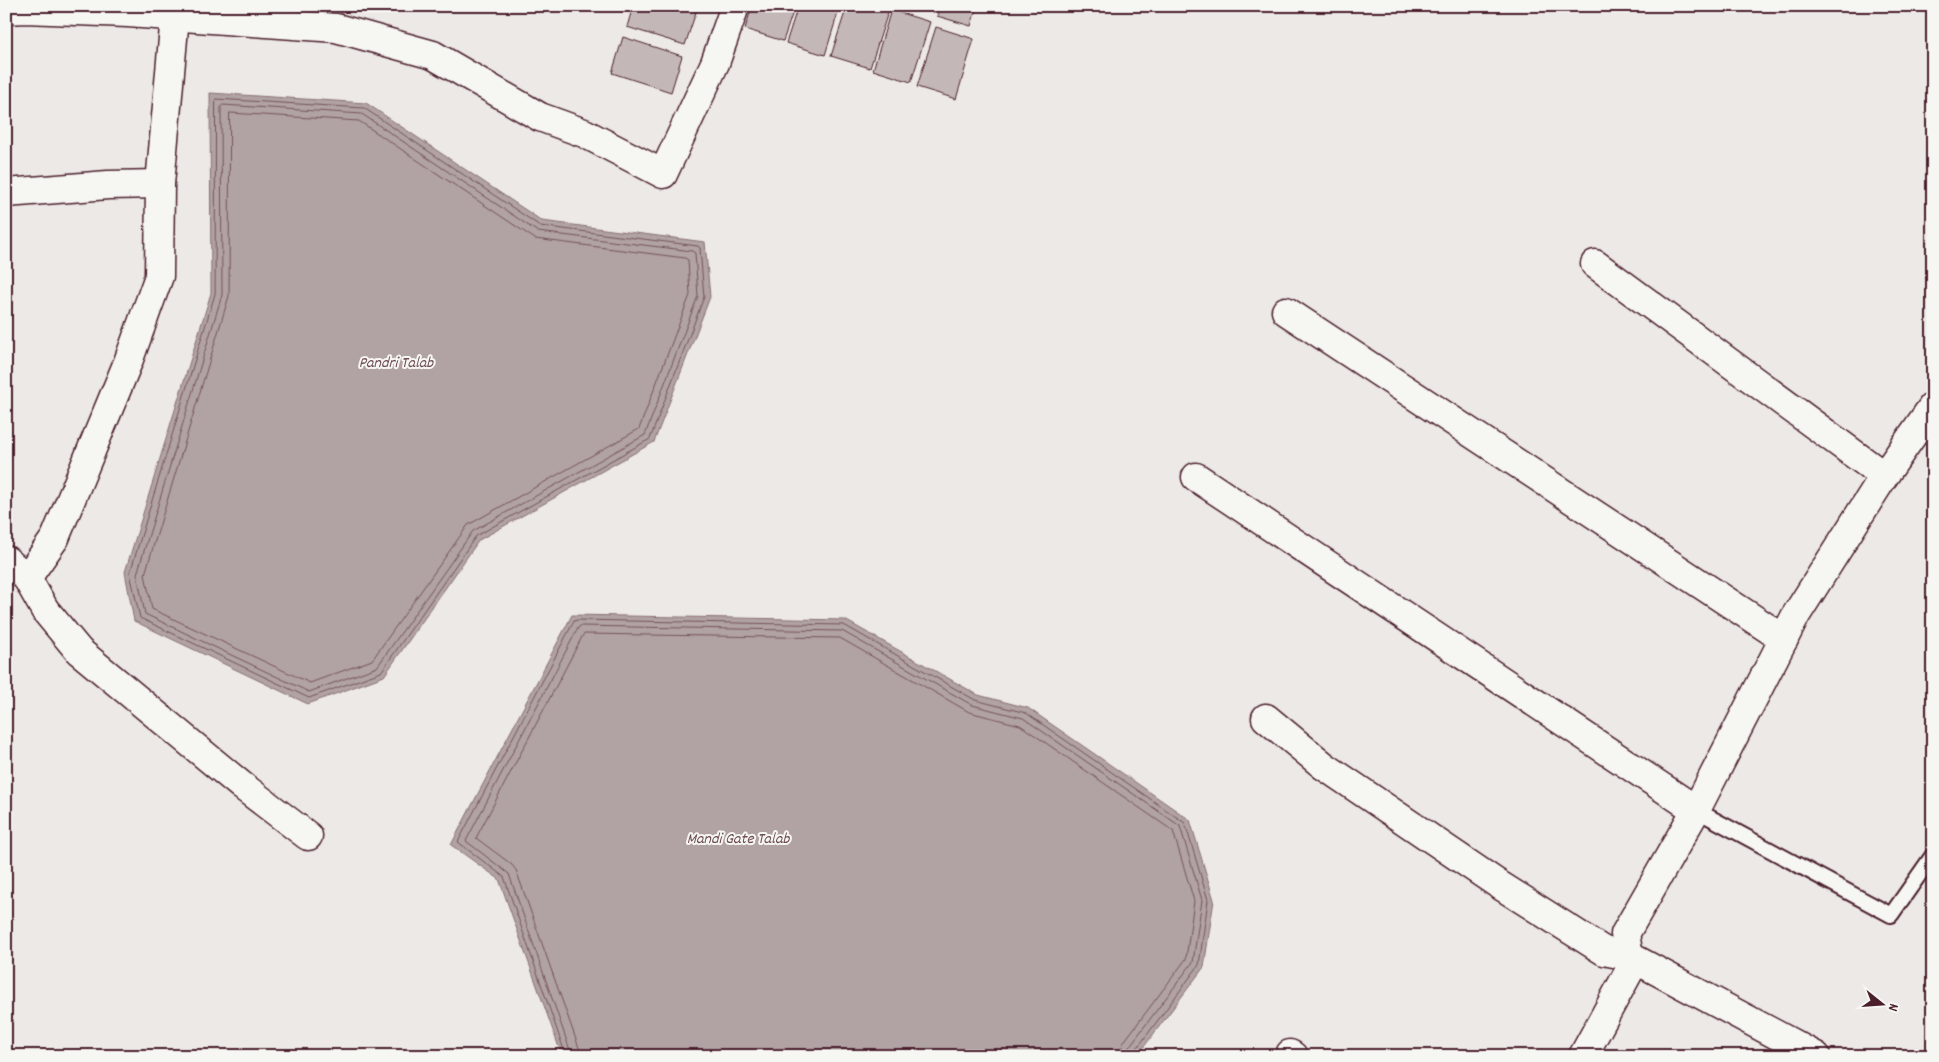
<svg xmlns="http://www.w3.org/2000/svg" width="1939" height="1062" viewBox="0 0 1939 1062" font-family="Dekko,sans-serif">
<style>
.water{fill:#b1a2a3;stroke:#886e73}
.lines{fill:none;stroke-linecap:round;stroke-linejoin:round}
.shore{stroke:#73535b;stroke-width:1}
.building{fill:#c4b7b7;stroke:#4a1f2b}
.service-casing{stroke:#4a1f2b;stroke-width:18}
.minor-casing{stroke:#4a1f2b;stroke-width:31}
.service{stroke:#f6f6f2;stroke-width:14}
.minor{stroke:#f6f6f2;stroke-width:28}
.labels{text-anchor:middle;stroke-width:4;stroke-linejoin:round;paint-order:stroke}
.water-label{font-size:16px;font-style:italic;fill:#6e4d55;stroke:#f6f6f2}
</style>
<rect width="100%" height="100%" fill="#ece9e6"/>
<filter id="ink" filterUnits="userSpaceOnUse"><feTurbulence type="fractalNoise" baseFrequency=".02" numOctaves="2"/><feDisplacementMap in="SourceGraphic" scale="10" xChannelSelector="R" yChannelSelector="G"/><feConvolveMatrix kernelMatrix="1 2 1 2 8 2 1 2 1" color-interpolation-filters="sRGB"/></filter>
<g filter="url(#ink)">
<g class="water">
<path d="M210,93L366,103L542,221L705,242L710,297L654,442L479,540L384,676L308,704L134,621L125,572L211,293Z"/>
<path d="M572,615L845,620L978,695L1028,708L1190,820L1214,900L1204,967L1137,1056H562L499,879L451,845Z"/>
</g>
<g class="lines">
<g class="shore">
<path d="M216,99L364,108L540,226L698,246L700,248L704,297L650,439L476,536L381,672L309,698L140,618L130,573L215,294Z"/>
<path d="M223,105L362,114L538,232L692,251L695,253L698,296L645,435L473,531L377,667L309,692L145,614L137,574L222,295L221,107Z"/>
<path d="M230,113L359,121L535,239L685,258L688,260L690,295L639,429L468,525L372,660L310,683L152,609L145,574L229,296Z"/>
<path d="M566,1056L504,877L458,842L574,621L577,620L844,625L975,700L1026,713L1185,823L1208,900L1199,965L1135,1051L1133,1056"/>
<path d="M572,1056L509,874L466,841L578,628L580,626L842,631L972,705L1023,718L1180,826L1202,900L1193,962L1129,1047L1127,1056"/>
<path d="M580,1056L579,1048L516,870L511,864L476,838L583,635L585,634L840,638L969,712L1020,725L1173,831L1194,901L1186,959L1123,1043L1120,1056"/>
</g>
</g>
<g class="building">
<path d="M633,6H687L697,9L685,45L627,27Z"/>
<path d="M752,6H795L783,41L745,29Z"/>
<path d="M798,6H840L825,55L786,43Z"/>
<path d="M847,6H882L889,9L870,68L831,56Z"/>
<path d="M913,6H929L928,11Z"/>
<path d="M940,6H977L971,26L937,16Z"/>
<path d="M891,10L930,22L911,82L873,70Z"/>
<path d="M936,27L974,39L956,99L917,87Z"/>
<path d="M623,37L682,56L671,92L612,73Z"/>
</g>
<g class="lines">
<g class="service-casing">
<path id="service" d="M1696,810L1891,915L1933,855"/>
</g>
<g class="minor-casing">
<g id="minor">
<path d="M6,10L25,9L128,13L336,28L433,55L540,117L584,133L663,174L715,63L735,6"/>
<path d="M6,193L108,185L160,184"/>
<path d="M1595,264L1884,476"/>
<path d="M1286,311L1784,639"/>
<path d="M1196,477L1696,810"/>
<path d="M6,560L27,578L45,610L79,651L241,785L308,836"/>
<path d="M27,578L55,538L128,362L159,276L160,184L175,16"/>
<path d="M1266,718L1324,766L1498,884L1604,951L1629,956L1816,1056"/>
<path d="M1290,1054L1293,1056"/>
<path d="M1583,1056L1631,968L1625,934L1696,810L1796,615L1884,476L1933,406"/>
</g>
</g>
<use href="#service" class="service"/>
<use href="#minor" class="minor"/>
</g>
</g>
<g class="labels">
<g class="water-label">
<text x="396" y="367">Pandri Talab</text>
<text x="738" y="843">Mandi Gate Talab</text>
</g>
</g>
<rect width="1939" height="1062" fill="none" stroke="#f6f6f2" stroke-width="25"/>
<rect x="12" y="12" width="1914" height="1037" fill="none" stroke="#4a1f2b" stroke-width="2" filter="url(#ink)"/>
<g transform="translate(1882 1004) rotate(107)" stroke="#f6f6f2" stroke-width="4" paint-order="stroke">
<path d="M0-4L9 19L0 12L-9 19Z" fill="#4a1f2b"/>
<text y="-8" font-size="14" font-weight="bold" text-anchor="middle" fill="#4a1f2b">N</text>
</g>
</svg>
